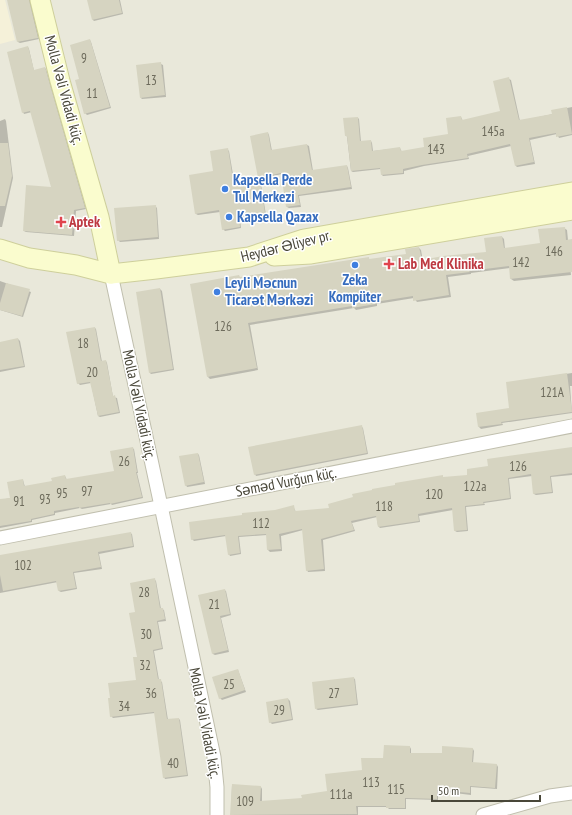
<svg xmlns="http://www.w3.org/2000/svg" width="572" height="815" viewBox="0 0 572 815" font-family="'PT Sans Narrow',sans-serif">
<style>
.residential{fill:#e9e8da}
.commercial{fill:#f5f1d9}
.shadow{fill:#0003}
.building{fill:#d6d4c1}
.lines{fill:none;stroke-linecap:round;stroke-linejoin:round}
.street-casing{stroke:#c0bfae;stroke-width:15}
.secondary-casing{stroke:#cecf9b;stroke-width:21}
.street{stroke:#fff;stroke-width:13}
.secondary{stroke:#fafcce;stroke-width:19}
.shop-dot{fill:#3f7fe0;stroke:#fff;stroke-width:1.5}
.health-dot{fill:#e0444e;stroke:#fff;stroke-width:1.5}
.labels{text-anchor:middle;stroke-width:3;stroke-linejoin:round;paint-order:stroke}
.number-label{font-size:13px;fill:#6c6a5b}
.street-label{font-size:15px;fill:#494739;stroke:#fff}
.shop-label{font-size:15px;font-weight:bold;fill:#366cbe;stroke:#fff;text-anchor:start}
.health-label{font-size:15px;font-weight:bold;fill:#be3a42;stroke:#fff;text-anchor:start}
</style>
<rect width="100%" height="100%" fill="#f5f5ec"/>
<rect class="residential" x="0" y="0" width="572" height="815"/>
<path class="commercial" d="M0,0H5L15,40L0,44Z"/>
<g class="shadow">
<path d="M8,0H30L39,39L20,43L18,42Z"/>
<path d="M88,0H120L123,14L94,21L93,20Z"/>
<path d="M90,40L91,42L111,108L87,115L85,113L80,79Z"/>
<path d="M28,47L29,49L34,71L45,68L46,69L86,209L76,211L74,236L26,232L24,231L52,188L32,112L24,114L23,112Z"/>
<path d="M161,64L163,65L166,97L142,99L141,98Z"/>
<path d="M509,79L511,80L520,121L553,114L552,111L572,107V135L559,138L557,134L530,140L535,164L517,167L516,166L511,146L468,156L469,159L424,166L404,171V174L383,176L382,175L381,169L353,172L351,171L347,137L346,135L358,118L359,119L361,142L371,141L372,143L373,151L400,148L402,152L425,148L449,135L461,117L463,121L501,112Z"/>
<path d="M5,119L6,121L13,178L2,227H0V121Z"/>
<path d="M268,133L269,135L272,151L307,145L309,146L313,171L347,166L348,168L352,189L299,196L301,207L289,208L287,207L282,174L260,179L259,177Z"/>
<path d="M227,149L229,151L235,186L260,183L261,184L266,215L240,219L241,228L225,231L223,229L220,212L198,215L196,214L214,172Z"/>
<path d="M155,206L157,208L159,239L120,242L118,240Z"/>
<path d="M564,228L567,230L568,240H572V266H570L571,275L514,281L511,279L510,268L471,273V274L448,277L451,297L417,302L414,298L377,304V306L356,310L354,308L250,325L258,370L210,379L208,377L240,278L368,258L371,260L407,255L419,248L421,250L423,261L487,253L502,237L504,239L505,249L541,244Z"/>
<path d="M0,281L31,292L23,317L0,310Z"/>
<path d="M160,289L162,291L174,370L151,374L150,373Z"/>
<path d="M95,328L96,329L102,362L106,361L107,363L113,397L117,398L120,413L100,417L98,416L91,383L80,385L78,383Z"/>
<path d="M18,339L20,341L25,367L0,372V343Z"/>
<path d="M572,373V386H570L572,413L502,423L503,425L481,429L479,427L477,414L510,409L507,383Z"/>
<path d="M361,426L363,428L368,454L256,476L255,474Z"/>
<path d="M132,448L134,449L138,473H137L143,498L112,505L111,504L82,509L80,508L55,513V515L32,520V522L0,528V500L11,498L23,480L25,487L53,482L65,476L67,480L115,472Z"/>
<path d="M572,448V475L551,477L553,493L536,495L534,494L532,476L509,479L511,499L484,503L485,505L466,507L468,531L457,532L455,531L453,510L419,516L420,522L380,528L378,526L377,517L352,523L355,531L323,540L325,571L308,572L307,570L303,530L281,536L282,551L270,552L268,550L267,535L239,537L241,554L230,556L229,554L226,536L194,541L192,539L276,511L293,506L296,512L330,509L444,478L468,476L489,467Z"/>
<path d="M198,454L199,455L205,484L187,487L186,485Z"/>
<path d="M130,533L132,534L134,547L99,554L102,569L74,573L77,589L61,592L59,591L58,582L0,593V556Z"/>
<path d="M154,579L156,581L161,609L164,610L166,621L158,622L163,649L154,651L159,680L162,682L168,720L179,719L180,720L188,776L165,779L164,777L155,713L113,718L111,716L137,681V613Z"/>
<path d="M224,590L226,591L231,615L221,618L229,652L215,655L213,654Z"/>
<path d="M238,670L246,692L222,700L220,698Z"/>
<path d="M353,678L355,679L358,705L318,710L316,709Z"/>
<path d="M288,699L290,701L293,720L272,724L270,722Z"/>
<path d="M410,747L411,749V754H443L473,749L474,751L473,763L497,765L498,767L497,789L471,787V795L438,791V800L406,799V809H389L387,807H358V815H231L232,785L261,787L262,789V802L303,799L328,792L384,759Z"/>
</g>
<g class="building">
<path d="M7,0H29L38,38L17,42Z"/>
<path d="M87,0H119L122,13L92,20Z"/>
<path d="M90,39L110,107L84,114L75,80L79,79L70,45Z"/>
<path d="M28,46L34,70L45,67L85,208L74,210L72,235L23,231L26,185L51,187L30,111L22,113L7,52Z"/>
<path d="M161,62L165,95L140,98L136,65Z"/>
<path d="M509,77L519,120L552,114L551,110L567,107L572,134L556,137V133L529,138L534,162L515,166L510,144L467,154L468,158L422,165L403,169V173L381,175L380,168L351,171L347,136H345L343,118L358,117L360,141L371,140L372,151L400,147L401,151L424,147L423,138L448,134L446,118L461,116L462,120L500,111L493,81Z"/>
<path d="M268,132L271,150L307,144L312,170L347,165L351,187L298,195L300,205L286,207L281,173L258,178L250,136Z"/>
<path d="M0,143H8L12,176L5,206H0Z"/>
<path d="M228,148L234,186L260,181L265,213L239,217L240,227L222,230L219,210L195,214L189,175L213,171L210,151Z"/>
<path d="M156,205L158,237L117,241L114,208Z"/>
<path d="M565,227L566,240L572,239V272L510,279L509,266L469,271L470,272L446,275L449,295L413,301V296L375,302L376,304L352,308V306L248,323L257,368L207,377L190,284L239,275L240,277L369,257V259L406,254L405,249L419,247L422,260L443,256L486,252L484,238L502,236L504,248L540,243L538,229Z"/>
<path d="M6,283L30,289L22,316L0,310V303Z"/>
<path d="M160,288L173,369L149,373L136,292Z"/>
<path d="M95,327L101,361L106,360L113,396L115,395L119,412L98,416L90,382L77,384L66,332Z"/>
<path d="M18,338L24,366L0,370V342Z"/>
<path d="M567,373L572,412L501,422L502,424L478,427L476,413L509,408L506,382Z"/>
<path d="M362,425L367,453L254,475L248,447Z"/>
<path d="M133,447L137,472H136L142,497L110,504V503L79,508V507L54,511V514L31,519V521L0,526V499L10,498L7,482L23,479L24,486L52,481L51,478L65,475L66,479L114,471L110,451Z"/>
<path d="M572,447V473L550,476L552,492L533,494L531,474L508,478L510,498L483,502L484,504L465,506L467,530L454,531L452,508L418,514L419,521L378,527L376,516L351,521L354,530L321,539L324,569L306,571L302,529L279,534L281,549L267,550L266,534L238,536L240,553L228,555L225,535L191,540L189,522L242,515V513L275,510L294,505L295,511L329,508L328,504L353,497L352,494L372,490V489L395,485V483L443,475V477L467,475V469L488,466L487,459Z"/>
<path d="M198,453L204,482L185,486L179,456Z"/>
<path d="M131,532L133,546L98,552L101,567L73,572L76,588L58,591L56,581L3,591L0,575V555Z"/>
<path d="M155,578L160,608H163L165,619L157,621L162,648L153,650L158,679H161L167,719L179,718L187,775L163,778L154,712L110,717L108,698H110L108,683L136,680L133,657H137L129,613L135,612L130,583Z"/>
<path d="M225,589L230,614L220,616L228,650L212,654L198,595Z"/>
<path d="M238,669L245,690L219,699L212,677Z"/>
<path d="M354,677L357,704L315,709L312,682Z"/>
<path d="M288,698L292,719L269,723L266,702Z"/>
<path d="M384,745L410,746V753H442V746L473,748L472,762L497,764L495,788L470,786V793L437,790V799L405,798V808H386V806H356L357,814L230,815L232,784L261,786L260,801L302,798L301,795L327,791L325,774L362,770L361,758H383Z"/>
</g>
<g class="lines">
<g class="street-casing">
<g id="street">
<path d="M111,274L161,506L214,757L217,787V815"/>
<path d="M0,538L572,426"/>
<path d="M483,815L550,796L572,793"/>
</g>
</g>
<g class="secondary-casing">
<g id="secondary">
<path d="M40,0L60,81L99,217L111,274"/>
<path d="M0,249L29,258L76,265L111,274L156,269L249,257L304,239L572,192"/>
<path d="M274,256L311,254L572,210"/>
</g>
</g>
<use href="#street" class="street"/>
<use href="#secondary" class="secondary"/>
</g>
<g class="shop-dot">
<circle cx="225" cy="189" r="4"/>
<circle cx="229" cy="217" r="4"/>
<circle cx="355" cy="265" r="4"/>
<circle cx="217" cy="292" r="4"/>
</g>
<g class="health-dot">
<path d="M59 216h4v4h4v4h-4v4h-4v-4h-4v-4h4z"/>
<path d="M387 258h4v4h4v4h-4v4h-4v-4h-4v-4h4z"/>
</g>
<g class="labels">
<g class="number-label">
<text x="84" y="63">9</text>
<text x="151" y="85">13</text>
<text x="92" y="98">11</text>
<text x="493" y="136">145a</text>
<text x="436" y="154">143</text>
<text x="554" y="256">146</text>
<text x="521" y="267">142</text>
<text x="223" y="331">126</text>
<text x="83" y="348">18</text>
<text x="92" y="377">20</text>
<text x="552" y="397">121A</text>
<text x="124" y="466">26</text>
<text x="518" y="471">126</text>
<text x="475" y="491">122a</text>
<text x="87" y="496">97</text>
<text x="62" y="498">95</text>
<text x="434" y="499">120</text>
<text x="45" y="504">93</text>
<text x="19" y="506">91</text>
<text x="384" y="511">118</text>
<text x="261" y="528">112</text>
<text x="23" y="570">102</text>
<text x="144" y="597">28</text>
<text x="214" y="609">21</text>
<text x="146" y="639">30</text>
<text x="145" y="670">32</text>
<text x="229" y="689">25</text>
<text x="151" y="698">36</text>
<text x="334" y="698">27</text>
<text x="124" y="711">34</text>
<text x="279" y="715">29</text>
<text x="173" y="768">40</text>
<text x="371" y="787">113</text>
<text x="396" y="794">115</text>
<text x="341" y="799">111a</text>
<text x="245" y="806">109</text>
</g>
<g class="street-label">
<text transform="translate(64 90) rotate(75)" y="5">Molla Vəli Vidadi küç.</text>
<text transform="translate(286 246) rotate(-14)" y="5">Heydər Əliyev pr.</text>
<text transform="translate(139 405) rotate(78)" y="5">Molla Vəli Vidadi küç.</text>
<text transform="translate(286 482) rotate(-11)" y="5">Səməd Vurğun küç.</text>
<text transform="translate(205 723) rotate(79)" y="5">Molla Vəli Vidadi küç.</text>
</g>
<g class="shop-label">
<text x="233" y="185">Kapsella Perde<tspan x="233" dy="17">Tul Merkezi</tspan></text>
<text x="237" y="222">Kapsella Qazax</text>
<text x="355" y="285" text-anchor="middle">Zeka<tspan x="355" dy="17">Kompüter</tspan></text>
<text x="225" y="288">Leyli Məcnun<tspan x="225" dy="17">Ticarət Mərkəzi</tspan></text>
</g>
<g class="health-label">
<text x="69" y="227">Aptek</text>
<text x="398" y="269">Lab Med Klinika</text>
</g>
</g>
<path d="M432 795v6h108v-6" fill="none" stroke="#494739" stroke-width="2"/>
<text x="438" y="795" font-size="12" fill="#494739" stroke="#ffffff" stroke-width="3" paint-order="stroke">50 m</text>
</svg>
